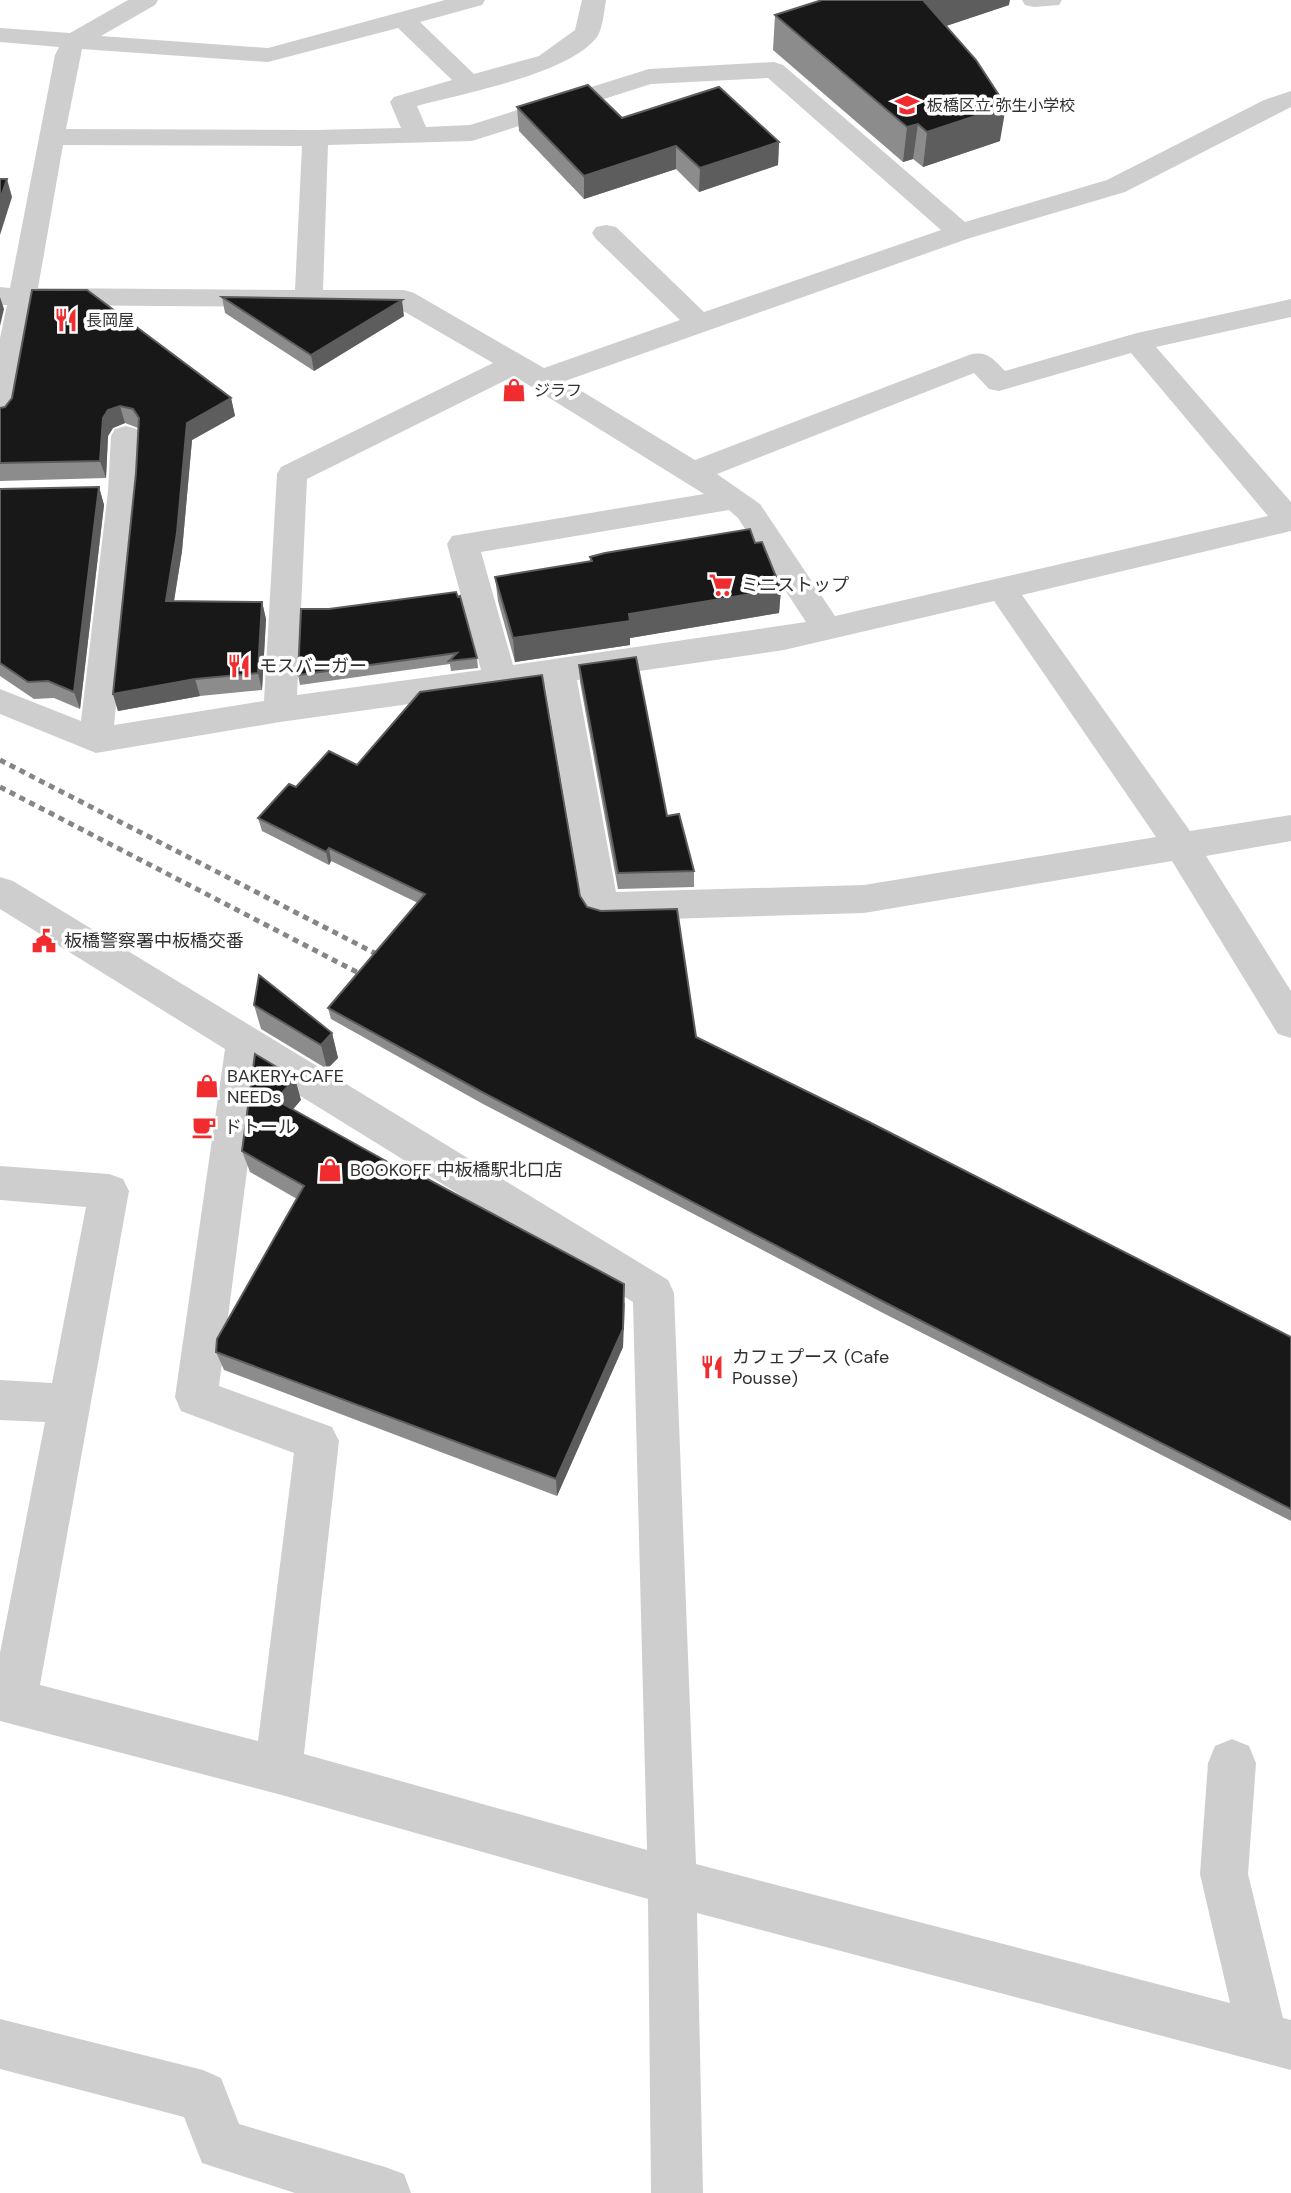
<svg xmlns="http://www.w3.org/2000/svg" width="1291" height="2193" viewBox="0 0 1291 2193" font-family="'DM Sans','Noto Sans JP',sans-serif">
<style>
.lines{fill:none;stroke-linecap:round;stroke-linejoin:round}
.minor{fill:#cecece;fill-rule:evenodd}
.rail{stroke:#868686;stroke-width:5;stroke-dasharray:6 5;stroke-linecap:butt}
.wall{fill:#8c8c8c}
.shaded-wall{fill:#5d5d5d}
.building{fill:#181818;stroke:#5d5d5d;stroke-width:2}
.labels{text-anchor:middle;stroke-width:7;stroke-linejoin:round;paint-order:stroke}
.far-poi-label{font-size:16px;fill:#313131;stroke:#fff;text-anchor:start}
.poi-label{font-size:18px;fill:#313131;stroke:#fff;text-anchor:start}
</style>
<rect width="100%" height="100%" fill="#fff"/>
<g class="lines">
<g class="minor">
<path d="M128,0H158L155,5L101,36L268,48L445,0H485L482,5L420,22L474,74L539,56L575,30L582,0H606C604,11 603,28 597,37C569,74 464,93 417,106L426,127L470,125L649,69L774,62L783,65L965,222L1107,180L1264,100L1291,91V107L1125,192L970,238L565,381L695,460L969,355C987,350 993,359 1005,371L1137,333L1291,299V317L1156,347L1291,502V531L1022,595L1190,831L1291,815V841L1206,856L1291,991V1038L1278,1034L1172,861L864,913L601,921L588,917L583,907L545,685L280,722L96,753L0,714V689L81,721L108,491L111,436L115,429L126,426L137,429L141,436L138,491L114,725L264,701L277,474L281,467L493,363L398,308L35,305L15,415L10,422L0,425V338L7,305H0V287L10,288L55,55L59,47L0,42V28L70,33ZM398,28L452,80L394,97L390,102L401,128L315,130L66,129L82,49L268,62ZM768,78L941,230L704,312L616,227L606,225L596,227L592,233L596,239L680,320L544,368L414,293L404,290H323L328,145L472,141L651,84ZM63,145L302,146L295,290L38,288ZM1131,353L1268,516L835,616L760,504L717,474L974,373L989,389L999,391ZM514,376L704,494L452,536L447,544L481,670L297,695L307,479ZM729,510L738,518L806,622L513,665L481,552ZM994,601L1156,837L864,885L616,892L577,680L784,650Z"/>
<path d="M1022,0H1062L1059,5L1034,7L1025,5Z"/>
<path d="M0,877L13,881L668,1280L674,1293L696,1864L1230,2003L1200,1874L1208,1763L1215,1746L1232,1739L1249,1746L1256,1763L1248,1874L1283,2018L1291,2020V2070L697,1913L703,2193H651L648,1899L278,1794L0,1721V1653L45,1422L0,1420V1380L52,1383L86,1207L0,1200V1166L109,1174L123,1179L129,1191L40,1685L258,1741L294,1453L181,1411L175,1397L225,1049L0,909ZM260,1071L633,1302L647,1850L304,1754L339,1441L332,1427L219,1386Z"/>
<path d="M0,2019L203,2070L221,2078L239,2124L385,2167L404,2174L411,2193H295L202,2163L184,2117L0,2069Z"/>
</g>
<g class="rail">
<path d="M0,760L392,962"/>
<path d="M0,787L374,981"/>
</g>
</g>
<g class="wall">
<path d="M1009,5L946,26L1000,141L923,167L913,159L903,162L773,50L775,15Z"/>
<path d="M517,107L622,118L779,142L778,165L699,192L676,169L584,199L519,131Z"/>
<path d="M222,297L404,316L314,371L225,313Z"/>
<path d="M231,398L235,416L192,440L182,551L174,601L262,602L266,619L262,690L200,696L118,711L113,694L136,473L138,428L125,423L113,428L108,436L106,478L0,481V408Z"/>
<path d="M99,487L104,505L80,709L54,698L34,699L0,676V489Z"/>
<path d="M755,543L781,589L779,613L630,638V645L515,662L498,601L495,577L591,561L590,557Z"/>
<path d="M329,609L477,658L478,668L451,671L450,664L300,685L298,675Z"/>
<path d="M579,665L667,816L694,871V887L618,889L580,682Z"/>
<path d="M296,787L580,896L587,907L696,1037L1291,1337V1521L883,1313L483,1104L331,1019L328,1008L418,903L331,861L329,865L262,831L258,818Z"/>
<path d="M254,1005L332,1033L338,1058L327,1069L261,1029Z"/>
<path d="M301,1100L293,1109L625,1303L623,1347L557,1496L224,1370L216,1352L297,1199L250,1172L242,1151Z"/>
</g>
<g class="shaded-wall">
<path d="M923,0H1010L1009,5L919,35Z"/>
<path d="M1006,106L1000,141L923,167L927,132Z"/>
<path d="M918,124L913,159L903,162L907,127Z"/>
<path d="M779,142L778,165L699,192L700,168Z"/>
<path d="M676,146V169L584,199V176Z"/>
<path d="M7,179L12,197L0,235V200Z"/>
<path d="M0,297L4,309L0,326Z"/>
<path d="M402,300L404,316L314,371L311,355Z"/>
<path d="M231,398L235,416L192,440L182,551L171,619L166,601L187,423Z"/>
<path d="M120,406L125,423L113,428L108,436L106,478L100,461L103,418L108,410Z"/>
<path d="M99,487L104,505L80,709L74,692Z"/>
<path d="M781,589L779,613L630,638V645L515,662L513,638L629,614Z"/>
<path d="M262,602L266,619L262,690L258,673Z"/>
<path d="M195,679L200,696L118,711L113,694Z"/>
<path d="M329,848L331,861L329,865L326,852Z"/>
<path d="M332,1033L338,1058L327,1069L321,1045Z"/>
<path d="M295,1078L301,1100L283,1121L276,1100Z"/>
<path d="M624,1284L623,1347L557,1496L556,1479Z"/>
</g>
<g class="building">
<path d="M822,0H924H923L976,60L1006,106L927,132L918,124L907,127L775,15Z"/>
<path d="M588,85L622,118L719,87L779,142L700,168L676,146L584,176L517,107Z"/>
<path d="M0,179H7L0,200Z"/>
<path d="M32,290H87L231,398L187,423L177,533L166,601L262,602L258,673L195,679L113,694L136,473L139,418L133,409L120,406L108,410L103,418L100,461L0,463V408L5,407L12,398Z"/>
<path d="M222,297L402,300L311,355Z"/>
<path d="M99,487L74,692L48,681L28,682L0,663V489Z"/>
<path d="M750,529L755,543L762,542L781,589L629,614L630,621L513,638L495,577L592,561L590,557L605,553Z"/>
<path d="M456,592L458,597L460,596L477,658L449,661L457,653L298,675L301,609H329Z"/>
<path d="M636,657L667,816L679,814L694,871L618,873L579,665Z"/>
<path d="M542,675L580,896L587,907L601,911L677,909L696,1037L869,1122L1291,1337V1509L886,1303L482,1092L328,1008L425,894L329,848L326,852L258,818L289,784L296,787L329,751L357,765L420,692Z"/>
<path d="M259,975L332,1033L321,1045L254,1005Z"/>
<path d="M255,1054L295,1078L276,1100L404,1171L405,1167L624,1284L623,1329L556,1479L216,1352L217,1339L304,1186L242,1151Z"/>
</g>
<defs>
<g id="school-bare" transform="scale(1.89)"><path d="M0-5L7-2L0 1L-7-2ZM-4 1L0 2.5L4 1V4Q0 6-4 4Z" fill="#f02c2f" stroke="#fff" stroke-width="2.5" paint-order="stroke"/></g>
<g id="restaurant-bare" transform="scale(1.89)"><path d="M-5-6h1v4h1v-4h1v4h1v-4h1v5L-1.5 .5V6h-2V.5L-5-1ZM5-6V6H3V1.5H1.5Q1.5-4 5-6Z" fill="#f02c2f" stroke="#fff" stroke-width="2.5" paint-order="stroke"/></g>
<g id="shop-bare" transform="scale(1.89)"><path d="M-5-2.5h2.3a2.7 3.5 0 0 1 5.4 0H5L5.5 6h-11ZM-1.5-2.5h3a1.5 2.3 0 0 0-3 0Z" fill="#f02c2f" stroke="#fff" stroke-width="2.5" paint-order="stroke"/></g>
<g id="supermarket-bare" transform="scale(1.89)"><path d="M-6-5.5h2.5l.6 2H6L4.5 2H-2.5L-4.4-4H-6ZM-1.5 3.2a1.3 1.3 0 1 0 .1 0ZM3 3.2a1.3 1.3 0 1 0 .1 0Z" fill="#f02c2f" stroke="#fff" stroke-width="2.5" paint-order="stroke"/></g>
<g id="civic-bare" transform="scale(1.89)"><path d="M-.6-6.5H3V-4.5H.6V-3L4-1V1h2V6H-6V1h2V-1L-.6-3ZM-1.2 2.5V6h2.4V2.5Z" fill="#f02c2f" stroke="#fff" stroke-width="2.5" paint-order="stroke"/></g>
<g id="cafe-bare" transform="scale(1.89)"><path d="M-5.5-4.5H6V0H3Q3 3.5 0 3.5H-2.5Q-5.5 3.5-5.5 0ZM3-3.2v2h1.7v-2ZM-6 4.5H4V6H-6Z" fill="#f02c2f" stroke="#fff" stroke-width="2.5" paint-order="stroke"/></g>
</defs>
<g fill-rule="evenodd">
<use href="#school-bare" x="907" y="105"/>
<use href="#restaurant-bare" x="66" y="320"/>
<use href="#shop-bare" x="514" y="390"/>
<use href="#supermarket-bare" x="721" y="585"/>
<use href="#restaurant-bare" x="239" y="666"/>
<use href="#civic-bare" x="44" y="941"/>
<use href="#shop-bare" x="207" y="1086"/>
<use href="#cafe-bare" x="204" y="1127"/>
<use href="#shop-bare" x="330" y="1170"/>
<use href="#restaurant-bare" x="712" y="1367"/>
</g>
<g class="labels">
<g class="far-poi-label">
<text x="927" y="111">板橋区立 弥生小学校</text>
<text x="86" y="326">長岡屋</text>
<text x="534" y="396">ジラフ</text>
</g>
<g class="poi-label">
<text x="741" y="591">ミニストップ</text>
<text x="259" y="672">モスバーガー</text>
<text x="64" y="947">板橋警察署中板橋交番</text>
<text x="227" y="1082">BAKERY+CAFE<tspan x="227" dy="21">NEEDs</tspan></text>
<text x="224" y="1133">ドトール</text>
<text x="350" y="1176">BOOKOFF 中板橋駅北口店</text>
<text x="732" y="1363">カフェプース (Cafe<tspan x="732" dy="21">Pousse)</tspan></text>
</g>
</g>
</svg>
